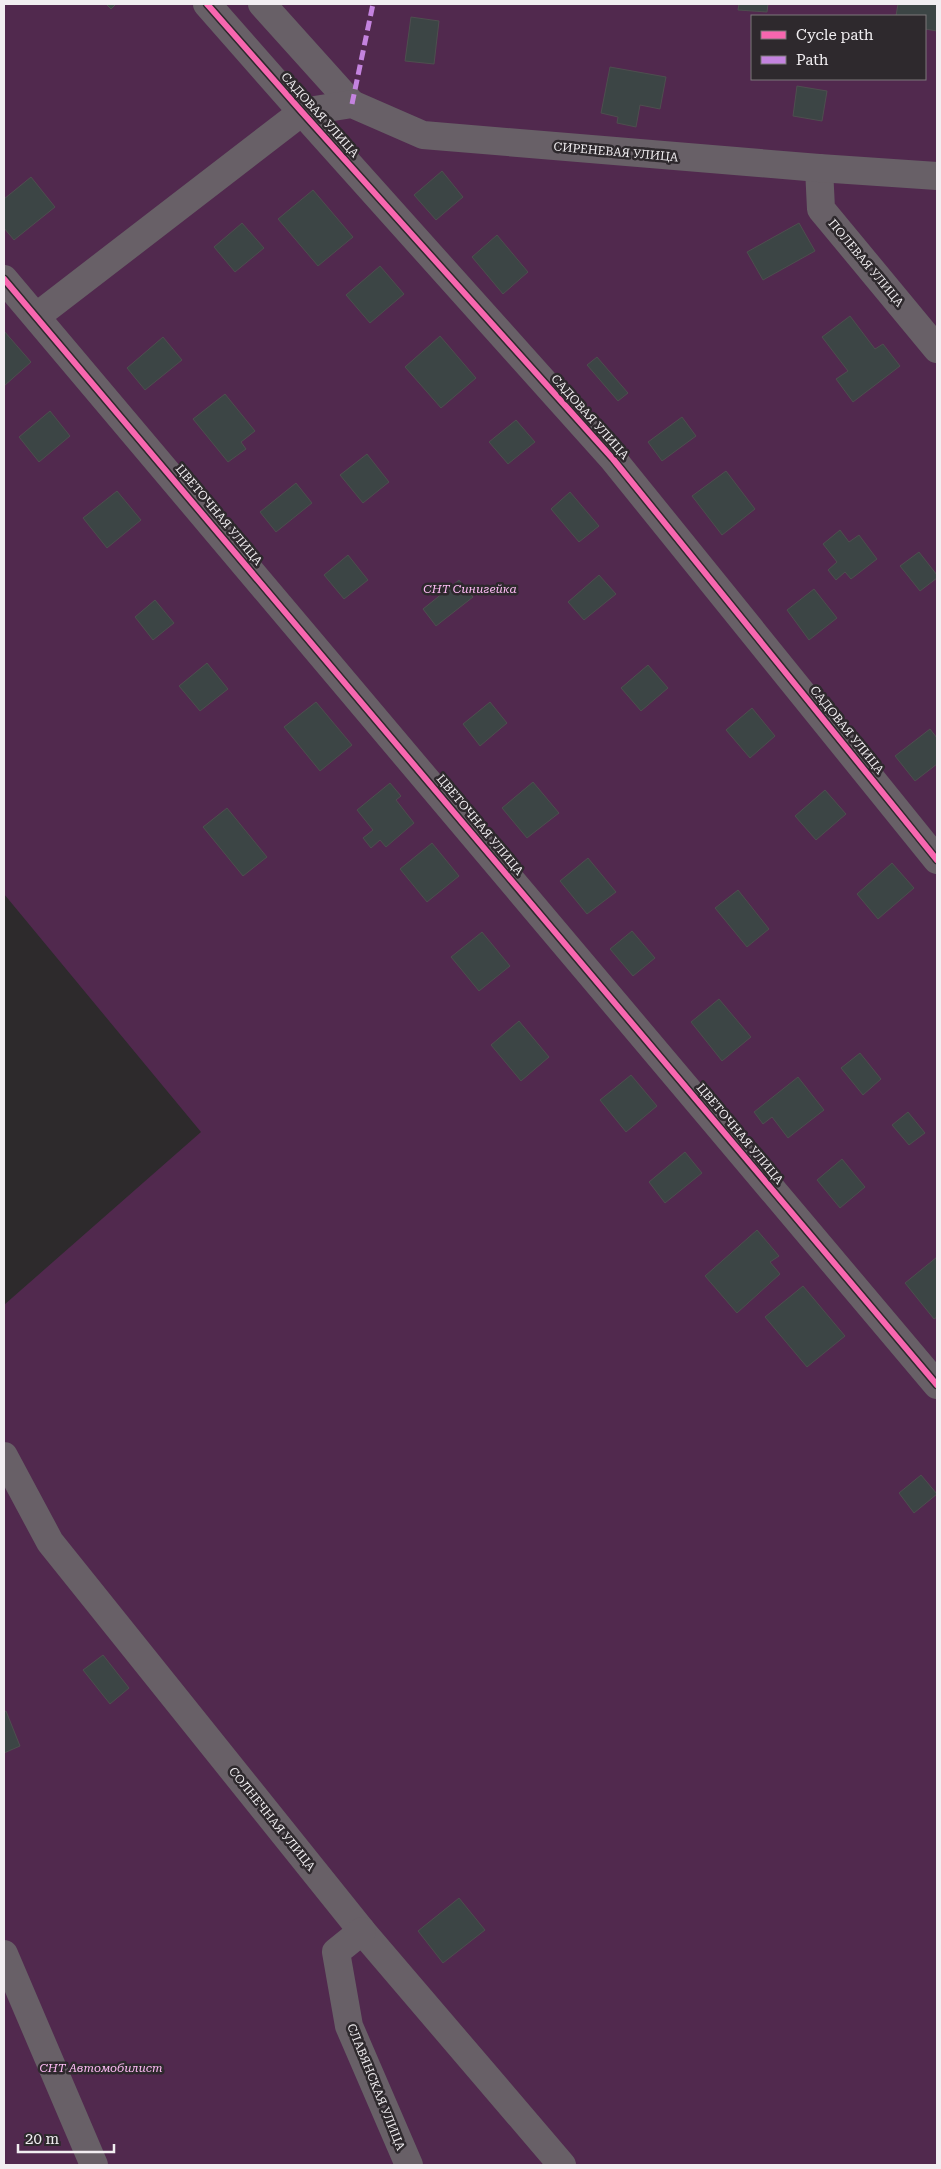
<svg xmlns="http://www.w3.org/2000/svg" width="941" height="2169" viewBox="0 0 941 2169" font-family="'Roboto Serif',serif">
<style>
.green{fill:#51294e;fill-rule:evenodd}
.building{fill:#3c4545;stroke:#4e4e4f}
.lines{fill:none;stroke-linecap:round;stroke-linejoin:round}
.minor{stroke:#686067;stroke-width:28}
.quiet{stroke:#c483df;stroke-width:5;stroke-dasharray:10 5;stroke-linecap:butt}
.cycleway-casing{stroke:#2e292d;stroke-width:9}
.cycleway{stroke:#f766af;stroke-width:6}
.labels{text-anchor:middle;stroke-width:5;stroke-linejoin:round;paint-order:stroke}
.street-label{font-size:12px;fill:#f1eef1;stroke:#2e292d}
.park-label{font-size:12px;font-style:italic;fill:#ffbdf6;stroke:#2e292d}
</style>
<rect width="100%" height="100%" fill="#2d2a2c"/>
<path class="green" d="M4,4H937V2165H4V1305L201,1132L4,894ZM752,16H925V79H752Z"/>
<g class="building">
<path d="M106,4H116L111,9Z"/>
<path d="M739,4H768L767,12L738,10Z"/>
<path d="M898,4H937V31L925,29V16H896Z"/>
<path d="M411,17L439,21L434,64L405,61Z"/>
<path d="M610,67L666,77L660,109L640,105L636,127L617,123L618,117L601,113Z"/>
<path d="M797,86L827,91L822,121L793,116Z"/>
<path d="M442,171L463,197L436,220L414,195Z"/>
<path d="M31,177L55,207L14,240L4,228V199Z"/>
<path d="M313,190L353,237L318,266L278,219Z"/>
<path d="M242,223L264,248L235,272L214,247Z"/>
<path d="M799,223L815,251L763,280L747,252Z"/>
<path d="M497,235L528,272L503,294L472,257Z"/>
<path d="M380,266L404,294L370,323L346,295Z"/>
<path d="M850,316L875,349L883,344L900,366L853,402L836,379L848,371L822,337Z"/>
<path d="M4,331L31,362L4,386Z"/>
<path d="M440,336L476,378L441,408L405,367Z"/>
<path d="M163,337L182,360L145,390L127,368Z"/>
<path d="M597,357L628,393L618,401L587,365Z"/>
<path d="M225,394L255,431L241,442L246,449L228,462L193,419Z"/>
<path d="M50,411L70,436L39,462L19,437Z"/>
<path d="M682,417L696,436L662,461L648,442Z"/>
<path d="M516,420L535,442L508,464L489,442Z"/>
<path d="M367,454L389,482L363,503L340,475Z"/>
<path d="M726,471L755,509L722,535L692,496Z"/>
<path d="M296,483L312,503L276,532L260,512Z"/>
<path d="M117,491L141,520L107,548L83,518Z"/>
<path d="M570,492L599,526L579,542L551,509Z"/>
<path d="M840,530L849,542L859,535L877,559L851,579L845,572L836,580L828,570L837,562L823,544Z"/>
<path d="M919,552L937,575V578L920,591L900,566Z"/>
<path d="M348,555L368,580L344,599L324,575Z"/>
<path d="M599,575L616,594L584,620L568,602Z"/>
<path d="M459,580L473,597L436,626L423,609Z"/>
<path d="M814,589L837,618L809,640L787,610Z"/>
<path d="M155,600L174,623L153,640L135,617Z"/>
<path d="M207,663L228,689L200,711L179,686Z"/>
<path d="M648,665L668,688L641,711L621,688Z"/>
<path d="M316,702L352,745L320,771L284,727Z"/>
<path d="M490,702L507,723L480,746L463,724Z"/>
<path d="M752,708L775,736L750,758L726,730Z"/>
<path d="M930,729L937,738V764L915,781L895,756Z"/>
<path d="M533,782L559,813L527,838L502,808Z"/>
<path d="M390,783L401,796L396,800L414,823L386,847L380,840L371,848L363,838L373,830L357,810Z"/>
<path d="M825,790L846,814L816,840L795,816Z"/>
<path d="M227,808L267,857L243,876L203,827Z"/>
<path d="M432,843L459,876L427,902L400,869Z"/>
<path d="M588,858L616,892L587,914L560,881Z"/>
<path d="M892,863L914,888L878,919L857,894Z"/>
<path d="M738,890L769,929L747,947L715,908Z"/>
<path d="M632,931L655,958L633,976L610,949Z"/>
<path d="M482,932L510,966L479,991L451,957Z"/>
<path d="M719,999L751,1037L722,1061L691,1022Z"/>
<path d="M519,1021L549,1057L521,1081L491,1045Z"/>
<path d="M860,1053L881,1079L863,1095L841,1068Z"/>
<path d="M631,1075L657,1106L626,1132L600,1100Z"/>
<path d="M798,1077L824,1110L788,1138L772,1117L763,1124L754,1112Z"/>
<path d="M908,1112L925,1133L909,1145L892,1125Z"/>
<path d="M685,1152L702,1173L665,1203L649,1182Z"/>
<path d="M842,1159L865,1187L840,1208L817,1180Z"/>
<path d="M757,1230L779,1256L770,1262L780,1274L737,1313L705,1276Z"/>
<path d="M937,1257V1317L934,1319L905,1283Z"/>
<path d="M803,1286L845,1336L807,1367L765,1317Z"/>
<path d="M921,1475L937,1494L914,1513L899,1493Z"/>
<path d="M103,1655L129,1688L110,1704L83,1670Z"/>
<path d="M6,1711L20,1746L4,1753V1712Z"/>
<path d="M459,1898L485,1930L443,1963L418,1931Z"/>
</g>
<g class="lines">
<g class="minor">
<path d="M207,4L302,112L613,459L937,860"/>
<path d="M262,4L352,104"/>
<path d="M819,168L821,209L937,349"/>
<path d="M4,279L937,1385"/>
<path d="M37,316L302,112L352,104L423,135L819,168L937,176"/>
<path d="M4,1456L50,1542L362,1931L562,2165"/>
<path d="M362,1931L336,1952L349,2026L409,2165"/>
<path d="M4,1954L94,2165"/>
</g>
<path class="quiet" d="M352,104L373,4"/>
<g class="cycleway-casing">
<g id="cycleway">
<path d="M207,4L302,112L613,459L937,860"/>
<path d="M4,279L937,1385"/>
</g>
</g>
<use href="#cycleway" class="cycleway"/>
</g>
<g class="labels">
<g class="street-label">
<text transform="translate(320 115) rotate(48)" y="4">САДОВАЯ УЛИЦА</text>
<text transform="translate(616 152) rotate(5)" y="4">СИРЕНЕВАЯ УЛИЦА</text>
<text transform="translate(866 263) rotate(50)" y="4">ПОЛЕВАЯ УЛИЦА</text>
<text transform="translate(590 417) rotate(48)" y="4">САДОВАЯ УЛИЦА</text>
<text transform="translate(219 515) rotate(50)" y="4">ЦВЕТОЧНАЯ УЛИЦА</text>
<text transform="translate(847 730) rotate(51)" y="4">САДОВАЯ УЛИЦА</text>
<text transform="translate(480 825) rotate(50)" y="4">ЦВЕТОЧНАЯ УЛИЦА</text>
<text transform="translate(740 1134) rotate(50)" y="4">ЦВЕТОЧНАЯ УЛИЦА</text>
<text transform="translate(272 1819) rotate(51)" y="4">СОЛНЕЧНАЯ УЛИЦА</text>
<text transform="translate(376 2087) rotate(68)" y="4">СЛАВЯНСКАЯ УЛИЦА</text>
</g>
<g class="park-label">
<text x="470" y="593">СНТ Синигейка</text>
<text x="101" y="2072">СНТ Автомобилист</text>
</g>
</g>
<rect width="941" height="2169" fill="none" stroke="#f1eef1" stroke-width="10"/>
<rect x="751" y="15" width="175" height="65" fill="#2e292d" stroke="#7c787b"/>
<rect x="761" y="31" width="25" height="8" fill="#f766af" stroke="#7c787b"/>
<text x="796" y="40" font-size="15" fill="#f1eef1">Cycle path</text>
<rect x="761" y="56" width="25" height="8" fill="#c483df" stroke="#7c787b"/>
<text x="796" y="65" font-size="15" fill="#f1eef1">Path</text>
<path d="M18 2144v8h96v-8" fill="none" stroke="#f1eef1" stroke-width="2.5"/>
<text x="25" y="2144" font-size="15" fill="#f1eef1" stroke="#2e292d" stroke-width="4" paint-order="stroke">20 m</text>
</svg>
